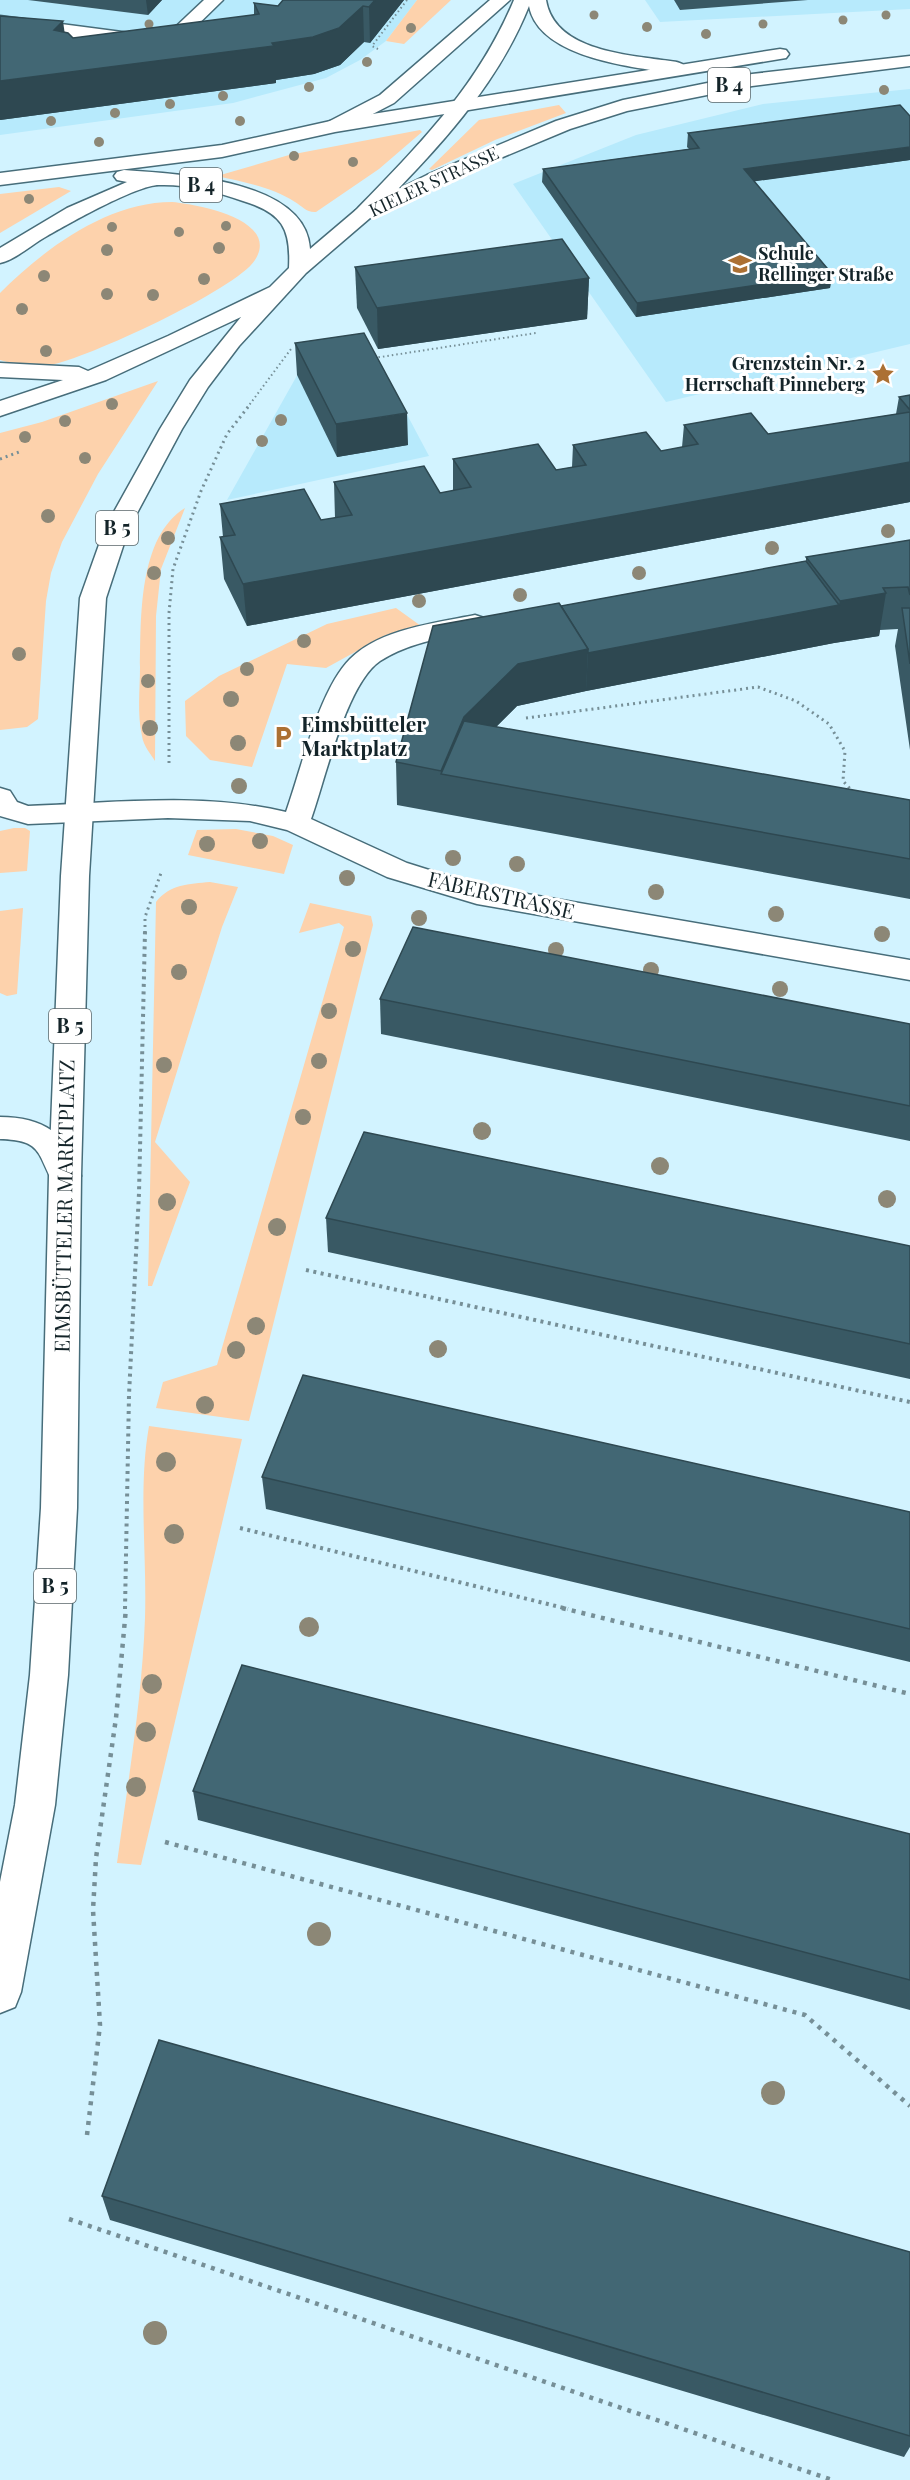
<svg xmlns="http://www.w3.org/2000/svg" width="910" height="2480" viewBox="0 0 910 2480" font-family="'Playfair Display',serif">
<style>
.built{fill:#b7eafc}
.green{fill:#fdd2ac}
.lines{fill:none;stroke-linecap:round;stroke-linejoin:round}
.lane-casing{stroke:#476d7a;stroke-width:3}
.street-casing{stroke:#476d7a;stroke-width:3}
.secondary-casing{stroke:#476d7a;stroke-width:3}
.primary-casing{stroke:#476d7a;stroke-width:3}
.path-far3{stroke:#768f97;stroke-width:2;stroke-dasharray:1.5 3;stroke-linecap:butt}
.path-far2{stroke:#768f97;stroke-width:3;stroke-dasharray:2 4;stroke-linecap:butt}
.path-far1{stroke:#768f97;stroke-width:4;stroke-dasharray:3 4.5;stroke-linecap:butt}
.path{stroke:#768f97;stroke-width:4.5;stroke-dasharray:4 6;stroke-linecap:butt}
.lane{fill:#fff;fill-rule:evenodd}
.street{fill:#fff;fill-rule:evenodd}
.secondary{fill:#fff;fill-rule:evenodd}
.primary{fill:#fff;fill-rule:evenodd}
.tree{fill:#8c8776}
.wall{fill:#395964}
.shaded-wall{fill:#2e4851}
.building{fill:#426774;stroke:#2e4851;stroke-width:1.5}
.labels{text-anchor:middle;stroke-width:6;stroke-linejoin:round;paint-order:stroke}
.far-street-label{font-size:18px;fill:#142429;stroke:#fff}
.far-poi-label{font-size:18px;font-weight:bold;fill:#142429;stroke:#fff;text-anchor:start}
.shield{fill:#fff;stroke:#5a6669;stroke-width:1.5}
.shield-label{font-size:20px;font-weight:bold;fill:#142429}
.poi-label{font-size:21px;font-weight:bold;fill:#142429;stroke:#fff;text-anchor:start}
.street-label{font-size:21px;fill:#142429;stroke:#fff}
</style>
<rect width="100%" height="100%" fill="#d2f3ff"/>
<g class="built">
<path d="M0,0H417L386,41L360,60L326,78L233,103L0,135Z"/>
<path d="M645,0H910V9L660,22Z"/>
<path d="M910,89V344L666,402L513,184L636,135L763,104Z"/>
<path d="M378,360L429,456L227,500L299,372Z"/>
</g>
<g class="green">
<path d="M417,0H451L404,44L386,41Z"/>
<path d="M559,105L566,113L495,140L432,170L429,169L479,120Z"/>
<path d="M420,130L422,132L379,169L316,212C307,213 302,206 295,202C272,187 243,182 217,176L289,155Z"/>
<path d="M59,187L71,191L0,233V194Z"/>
<path d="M172,202C195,204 281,219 255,260C237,289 86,359 50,365C33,368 16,365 0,360V293C44,249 107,202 172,202Z"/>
<path d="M158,381L98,474L62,542L51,573L46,601L38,719L27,727L0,730V433L42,422Z"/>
<path d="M185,508L161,569L156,616L155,761C150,753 143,745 142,736C137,714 140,689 140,667C141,619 138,537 185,508Z"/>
<path d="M396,608L421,626L386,635L326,668L287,664L252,767L210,760L186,736L185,701L219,676L327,624Z"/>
<path d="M14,828H25L30,831L27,871L0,873V831Z"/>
<path d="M236,829L273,836L293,845L284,874L188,855L197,830Z"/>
<path d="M210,882L238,887L222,927L155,1142L190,1182L152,1286H148L156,902C170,884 189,884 210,882Z"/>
<path d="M310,903L371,916L373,925L249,1421L156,1408L163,1382L217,1365L344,927L339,923L299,933Z"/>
<path d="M23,908L17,994L7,996L0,993V911Z"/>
<path d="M149,1426L242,1439L141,1865L117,1863C128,1781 142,1700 145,1618C147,1554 138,1489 149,1426Z"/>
</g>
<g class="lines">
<g class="lane-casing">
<path id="lane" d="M204,0H223L181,41C135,52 50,33 0,26V16L145,35L170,32Z"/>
</g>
<g class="street-casing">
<g id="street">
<path d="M475,615L484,618L488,623L484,628C449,637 411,641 380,661C346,684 325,780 311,819L407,863L480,886L910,960V980L477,904L387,877L287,830L250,821L168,818L28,824L0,816V788L10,791L17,802L28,806C113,803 202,792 286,812C301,770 319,690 350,659C380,629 435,623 475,615Z"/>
<path d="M0,1117C42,1117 70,1134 81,1176L76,1184L65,1188L54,1184C37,1154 43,1140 0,1139Z"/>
</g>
</g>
<g class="secondary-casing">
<g id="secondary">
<path d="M490,0H510L394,103L342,130H328L325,126L328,122L380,95Z"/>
<path d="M514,0H546C554,49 621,54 662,60C670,61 682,61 687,68L678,74C635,67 539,59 529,6C495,91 432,154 370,218H356L353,214L356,210C420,144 478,86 514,0Z"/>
</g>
</g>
<g class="primary-casing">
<g id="primary">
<path d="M780,49L786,50L789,54L786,58L335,132L222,157L0,185V173L222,145L335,120Z"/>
<path d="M910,56V66L752,86L627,111L570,129L441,183L370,218L306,273L239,346L208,387L182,429L129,528L106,598L89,876L81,1176L77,1508L68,1675L55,1805L21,1992L15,2007L0,2013V1882L15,1805L30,1675L41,1508L49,1176L61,876L80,598L105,528L160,429L190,380L241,317L106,380L0,416V401L63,380L0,377V363L79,367L88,371L168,336L270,287L289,268C291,228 282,213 243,201C218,192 186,184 159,185C137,185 68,224 47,236C32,244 17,259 0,263V248L67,208L127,182L117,180L114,176L117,172L124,170C177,174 306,179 310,249L356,210L427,175L556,121L623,100L752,74Z"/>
</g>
</g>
<g class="path-far3">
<path d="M378,49L372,46L407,0"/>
<path d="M374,358L536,333"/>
<path d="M247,408L291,349"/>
</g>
<g class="path-far2">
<path d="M0,459L19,452"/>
<path d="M526,718L758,687L796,701L829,724L845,751L843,781L854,793"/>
<path d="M169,763V613L173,569L201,491L227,434L248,407"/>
<path d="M145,933V917L161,873"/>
</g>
<g class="path-far1">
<path d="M306,1270L910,1402"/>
<path d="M240,1528L568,1609"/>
<path d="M125,1609L129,1395L139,1193L145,931"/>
</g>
<g class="path">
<path d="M562,1608L910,1694"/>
<path d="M165,1842L805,2015L910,2106"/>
<path d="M87,2135L100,2025L93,1910L96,1858L116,1718L126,1608"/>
<path d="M69,2219L832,2480"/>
</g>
<use href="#lane" class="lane"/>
<use href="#street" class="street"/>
<use href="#secondary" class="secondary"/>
<use href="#primary" class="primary"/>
</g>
<g class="tree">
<circle cx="594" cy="15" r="4.5"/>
<circle cx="886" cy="15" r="4.5"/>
<circle cx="843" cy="20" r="4.5"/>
<circle cx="149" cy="24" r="4.5"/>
<circle cx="763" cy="24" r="4.5"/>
<circle cx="647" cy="27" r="5"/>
<circle cx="411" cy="28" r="5"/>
<circle cx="706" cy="34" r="5"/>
<circle cx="367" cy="62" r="5"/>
<circle cx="309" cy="87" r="5"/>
<circle cx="884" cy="90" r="5"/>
<circle cx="223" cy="96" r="5"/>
<circle cx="170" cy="104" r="5"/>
<circle cx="115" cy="113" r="5"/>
<circle cx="51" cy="121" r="5"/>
<circle cx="240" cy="121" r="5"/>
<circle cx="99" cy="142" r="5"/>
<circle cx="294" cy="156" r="5"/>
<circle cx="353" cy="162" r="5"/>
<circle cx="29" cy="199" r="5"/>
<circle cx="226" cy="226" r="5"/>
<circle cx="112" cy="227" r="5"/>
<circle cx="179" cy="232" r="5"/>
<circle cx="219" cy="248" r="6"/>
<circle cx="107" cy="250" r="6"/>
<circle cx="44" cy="276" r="6"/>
<circle cx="204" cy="279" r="6"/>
<circle cx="107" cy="294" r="6"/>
<circle cx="153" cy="295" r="6"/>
<circle cx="22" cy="309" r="6"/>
<circle cx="46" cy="351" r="6"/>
<circle cx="112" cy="404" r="6"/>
<circle cx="281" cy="420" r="6"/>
<circle cx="65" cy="421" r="6"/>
<circle cx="25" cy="437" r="6"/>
<circle cx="262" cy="441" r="6"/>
<circle cx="85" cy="458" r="6"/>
<circle cx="48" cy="516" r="7"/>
<circle cx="888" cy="531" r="7"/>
<circle cx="168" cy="538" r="7"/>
<circle cx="772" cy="548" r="7"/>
<circle cx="154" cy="573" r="7"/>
<circle cx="639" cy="573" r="7"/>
<circle cx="520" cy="595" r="7"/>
<circle cx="419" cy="601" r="7"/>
<circle cx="304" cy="641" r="7"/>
<circle cx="19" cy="654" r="7"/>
<circle cx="247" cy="669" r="7"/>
<circle cx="148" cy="681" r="7"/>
<circle cx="231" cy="699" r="8"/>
<circle cx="150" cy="728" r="8"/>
<circle cx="238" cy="743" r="8"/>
<circle cx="239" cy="786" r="8"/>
<circle cx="260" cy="841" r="8"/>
<circle cx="207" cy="844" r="8"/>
<circle cx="453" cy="858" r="8"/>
<circle cx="517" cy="864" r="8"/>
<circle cx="347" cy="878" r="8"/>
<circle cx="656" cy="892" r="8"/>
<circle cx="189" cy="907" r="8"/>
<circle cx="776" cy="914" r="8"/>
<circle cx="419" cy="918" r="8"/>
<circle cx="882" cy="934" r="8"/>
<circle cx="353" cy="949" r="8"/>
<circle cx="556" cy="950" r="8"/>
<circle cx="651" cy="970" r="8"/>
<circle cx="179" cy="972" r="8"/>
<circle cx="780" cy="989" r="8"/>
<circle cx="329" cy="1011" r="8"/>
<circle cx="319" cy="1061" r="8"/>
<circle cx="164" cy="1065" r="8"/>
<circle cx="303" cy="1117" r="8"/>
<circle cx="482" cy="1131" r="9"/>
<circle cx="660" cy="1166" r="9"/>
<circle cx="887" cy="1199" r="9"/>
<circle cx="167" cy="1202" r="9"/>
<circle cx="277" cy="1227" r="9"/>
<circle cx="256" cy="1326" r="9"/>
<circle cx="438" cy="1349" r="9"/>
<circle cx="236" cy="1350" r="9"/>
<circle cx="205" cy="1405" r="9"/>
<circle cx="166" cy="1462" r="10"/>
<circle cx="174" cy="1534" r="10"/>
<circle cx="309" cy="1627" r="10"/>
<circle cx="152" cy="1684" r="10"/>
<circle cx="146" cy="1732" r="10"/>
<circle cx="136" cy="1787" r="10"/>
<circle cx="319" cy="1934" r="12"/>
<circle cx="773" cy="2093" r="12"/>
<circle cx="155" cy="2333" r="12"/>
</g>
<g class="wall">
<path d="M28,0H162L148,15Z"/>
<path d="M283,0H404L370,43L364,42L340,65L314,74L276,80V83L0,120L65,32L73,38L254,15V3L278,6Z"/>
<path d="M674,0H808L680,10Z"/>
<path d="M688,133L910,160L754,181L832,274L830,288L636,317L542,182L543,169L689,149L687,147Z"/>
<path d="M355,267L589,278L587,319L378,349L357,308Z"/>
<path d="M295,343L408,445L337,457L297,375Z"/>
<path d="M910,395V502L247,626L224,579L220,537H223L220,504L321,520L335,518L334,482L440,493L453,491V459L556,470L572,467L573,445L661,451L682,447L684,425L768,434L896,414L899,397Z"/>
<path d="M910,540V750L895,646L898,629L880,630L879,636L834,643L586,691L517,706L496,727L910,800V899L397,805L396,762L561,606L806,561V557Z"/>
<path d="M380,999L910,1024V1141L381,1034Z"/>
<path d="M326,1218L910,1246V1379L328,1252Z"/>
<path d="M262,1477L910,1512V1662L266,1509Z"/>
<path d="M193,1791L910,1834V2010L198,1820Z"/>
<path d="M102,2196L910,2252V2447L904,2457L110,2220Z"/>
</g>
<g class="shaded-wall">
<path d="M146,0H162L148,15Z"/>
<path d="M375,0H404L370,43L369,7Z"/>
<path d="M363,6L364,42L340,65L314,74L276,80V83L0,120V81L272,43Z"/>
<path d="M63,21L68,57L54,30Z"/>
<path d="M910,147V160L743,183L744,169Z"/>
<path d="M832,274L830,288L636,317L637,303Z"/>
<path d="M589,278L587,319L378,349L377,308Z"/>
<path d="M407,413L408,445L337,457L336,424Z"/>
<path d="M910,462V502L247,626L243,584Z"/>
<path d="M886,593L879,636L834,643L586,691L588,653L839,605L840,601Z"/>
<path d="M588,649L586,691L517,706L463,760L441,774V771L464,717L518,664Z"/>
</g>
<g class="building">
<path d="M283,0H375L369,7L363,6L339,28L313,37L272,43L274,46L0,81V16L63,21L54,30L68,33L73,38L259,14L254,3L278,6Z"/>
<path d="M900,105L910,116V147L744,169L832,274L637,303L543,169L699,148L688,133Z"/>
<path d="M562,239L589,278L377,308L355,267Z"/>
<path d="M364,333L407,413L336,424L295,343Z"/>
<path d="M910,395V410L899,397Z"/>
<path d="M910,412V462L243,584L220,537L235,535L220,504L304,489L321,520L352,515L334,482L424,466L440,493L471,487L453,459L538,444L556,470L586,465L573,445L646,432L661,451L698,444L684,425L751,413L768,434Z"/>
<path d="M910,540V595L908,587L883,588L886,593L840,601L806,557Z"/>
<path d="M806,561L839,605L588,653V649L561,606Z"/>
<path d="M559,603L588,649L518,664L464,717L441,771L396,762L433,626Z"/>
<path d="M902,608H910V664Z"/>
<path d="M464,721L910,800V859L441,774Z"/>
<path d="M413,927L910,1024V1106L380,999Z"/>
<path d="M364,1132L910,1246V1344L326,1218Z"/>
<path d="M303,1375L910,1512V1629L262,1477Z"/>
<path d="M242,1665L910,1834V1980L193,1791Z"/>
<path d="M159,2040L910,2252V2436L102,2196Z"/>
</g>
<defs>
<g id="school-bare" transform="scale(1.8)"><path d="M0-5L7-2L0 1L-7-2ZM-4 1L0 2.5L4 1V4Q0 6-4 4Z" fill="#ac7033" stroke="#fff" stroke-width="2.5" paint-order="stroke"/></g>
<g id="sight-bare" transform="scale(1.8)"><path d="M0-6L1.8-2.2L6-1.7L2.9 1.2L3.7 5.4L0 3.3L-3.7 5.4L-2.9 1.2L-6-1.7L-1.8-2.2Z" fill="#ac7033" stroke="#fff" stroke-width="2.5" paint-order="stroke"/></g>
<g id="parking-bare" transform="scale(1.8)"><path d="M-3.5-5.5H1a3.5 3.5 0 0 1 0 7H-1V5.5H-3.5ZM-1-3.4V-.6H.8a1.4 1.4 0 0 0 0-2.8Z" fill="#ac7033" stroke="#fff" stroke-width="2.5" paint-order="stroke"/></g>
</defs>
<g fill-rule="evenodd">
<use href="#school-bare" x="740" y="264"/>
<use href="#sight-bare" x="883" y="374"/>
<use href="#parking-bare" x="283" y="737"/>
</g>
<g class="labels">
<g class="far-street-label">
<text transform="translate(434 182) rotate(-25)" y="6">KIELER STRASSE</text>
</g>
<g class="far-poi-label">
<text x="758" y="260">Schule<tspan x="758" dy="21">Rellinger Straße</tspan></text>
<text x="865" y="370" text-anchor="end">Grenzstein Nr. 2<tspan x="865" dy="21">Herrschaft Pinneberg</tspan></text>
</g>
<g class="shield">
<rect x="708" y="68" width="42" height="34" rx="4.5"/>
<rect x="180" y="168" width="42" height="34" rx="4.5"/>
<rect x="96" y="511" width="42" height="34" rx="4.5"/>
<rect x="49" y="1009" width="42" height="34" rx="4.5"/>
<rect x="34" y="1569" width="42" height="34" rx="4.5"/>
</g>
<g class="shield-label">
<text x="729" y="92">B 4</text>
<text x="201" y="192">B 4</text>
<text x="117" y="535">B 5</text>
<text x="70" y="1033">B 5</text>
<text x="55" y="1593">B 5</text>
</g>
<g class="poi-label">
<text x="301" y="732">Eimsbütteler<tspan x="301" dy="24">Marktplatz</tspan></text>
</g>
<g class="street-label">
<text transform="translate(501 896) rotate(13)" y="7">FABERSTRASSE</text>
<text transform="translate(65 1206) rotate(-89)" y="7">EIMSBÜTTELER MARKTPLATZ</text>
</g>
</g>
</svg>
